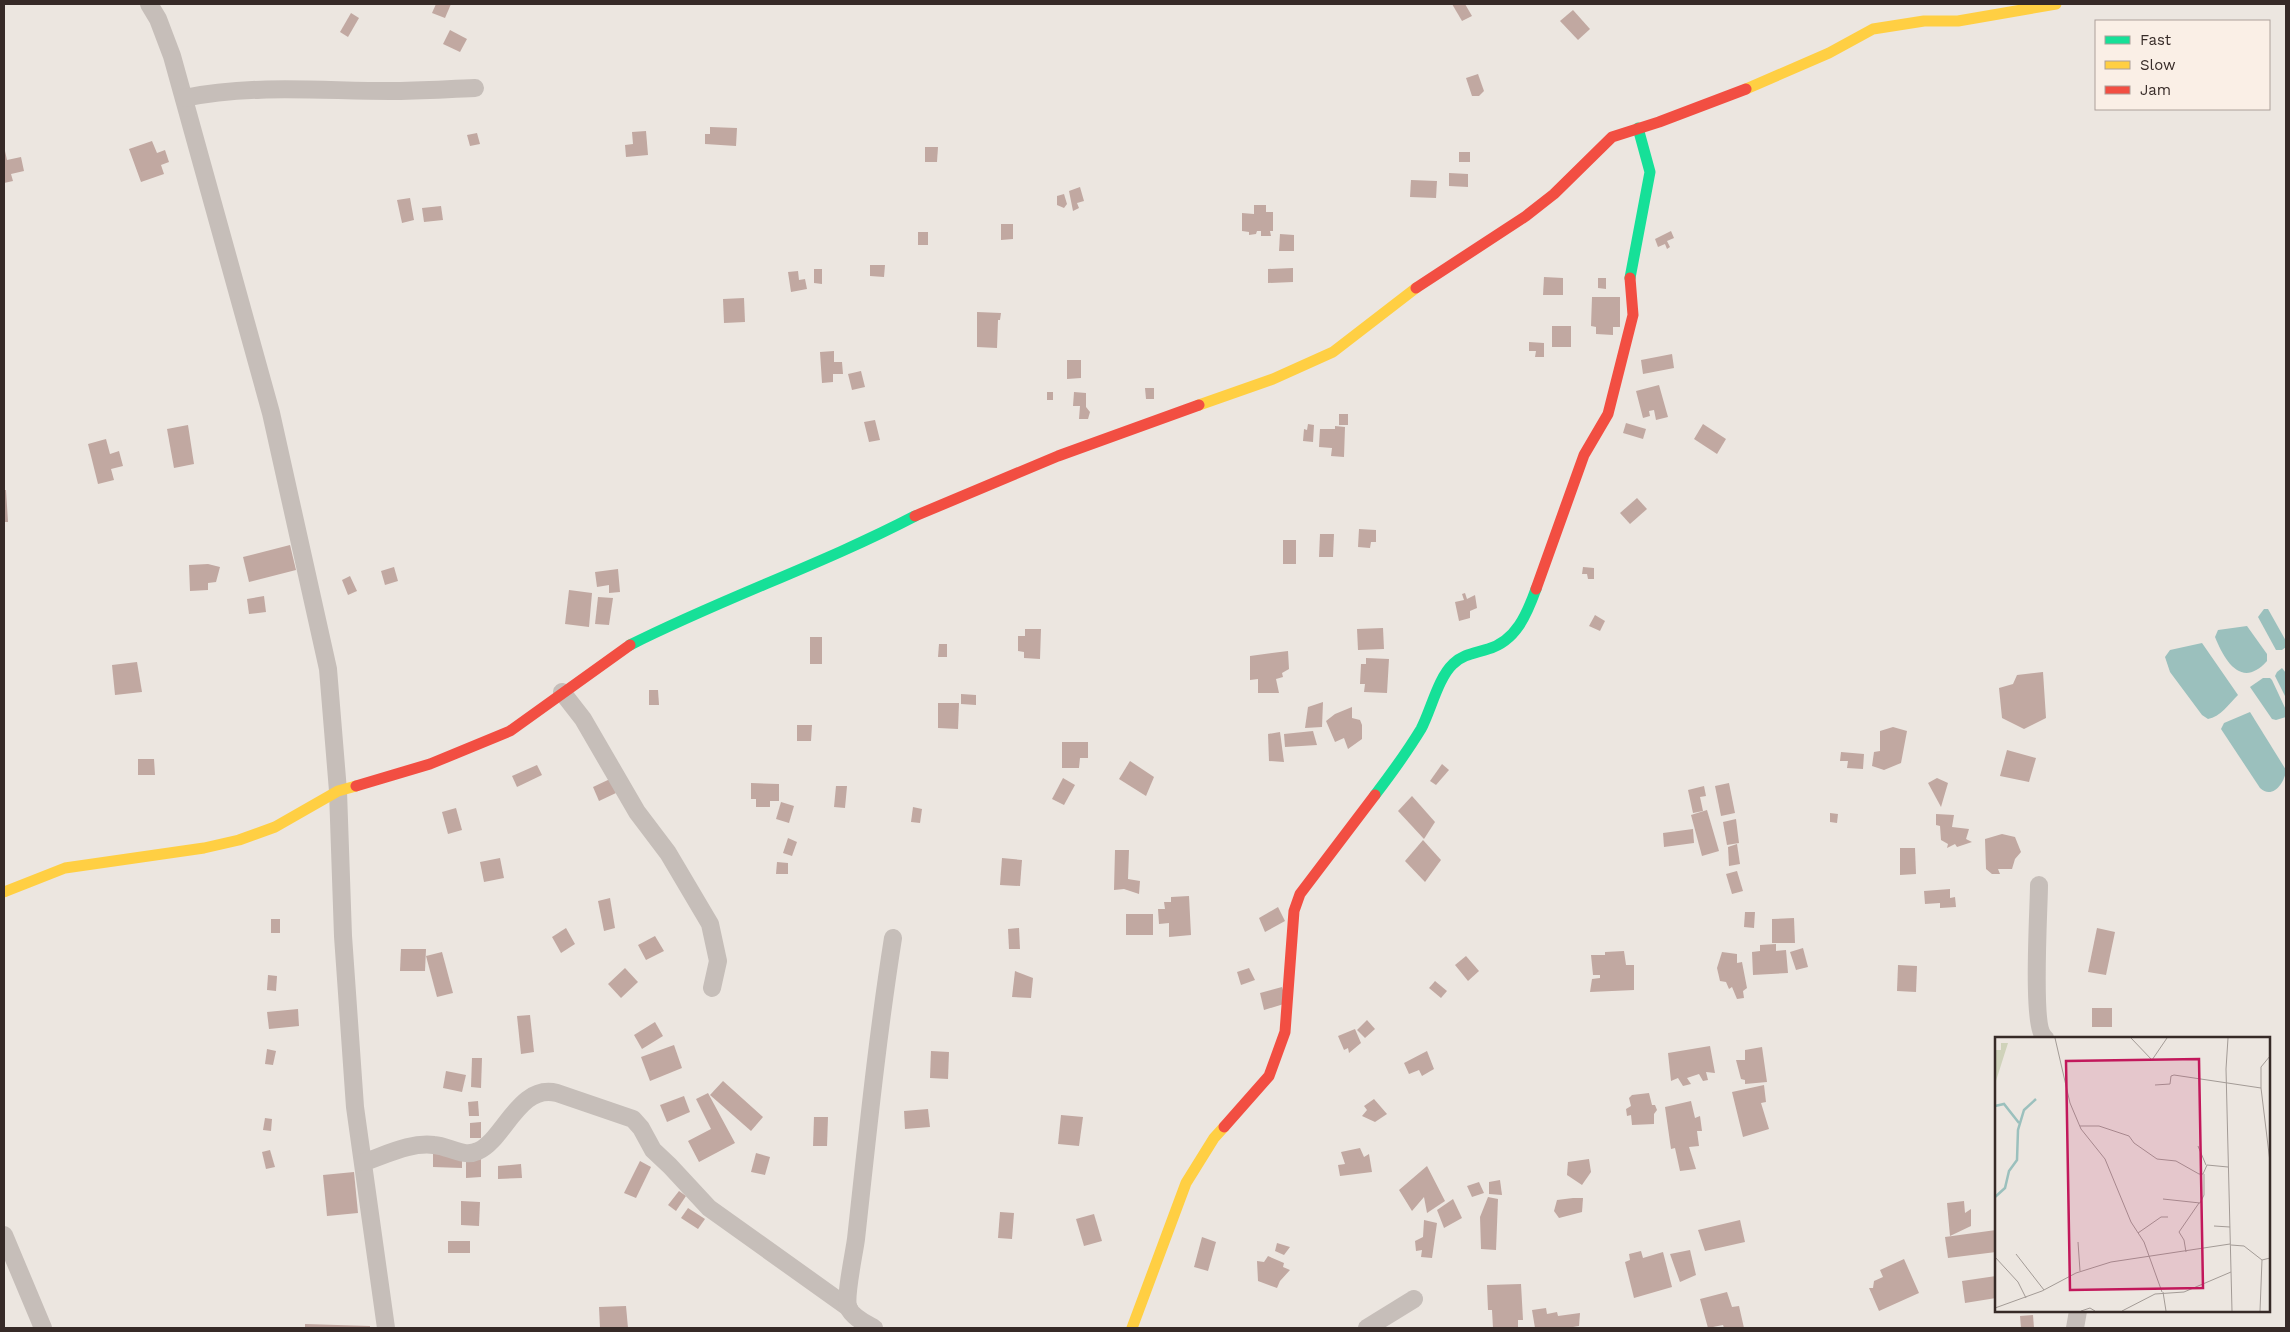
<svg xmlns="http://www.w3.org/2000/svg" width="2290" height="1332" viewBox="0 0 2290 1332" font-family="'Work Sans',sans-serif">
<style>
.water{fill:#9bc0bd}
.building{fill:#c1a8a1}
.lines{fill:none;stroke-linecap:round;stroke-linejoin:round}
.street{stroke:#c6beb9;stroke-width:18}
.fast{stroke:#16e098;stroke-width:11}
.slow{stroke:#ffcf43;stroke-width:11}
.jam{stroke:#f24e42;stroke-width:11}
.inset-river{fill:none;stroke:#9bc0bd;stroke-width:2.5}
.inset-road{fill:none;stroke:#a39b96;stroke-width:1}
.view{fill:#c2185b;fill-opacity:0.15;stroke:#c2185b;stroke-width:2.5}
.inset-edge{fill:none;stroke:#362a27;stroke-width:2.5}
</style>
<rect width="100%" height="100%" fill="#ece6e0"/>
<g class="water">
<path d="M2264,609H2268L2286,641V647L2282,650H2276L2258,617Z"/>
<path d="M2247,626L2267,654V661C2242,689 2225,662 2215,637L2218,630Z"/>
<path d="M2202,643L2238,695C2229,704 2220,717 2208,719L2202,715L2170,672L2165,657L2170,650Z"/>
<path d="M2282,668L2286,673V698L2275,676L2277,672Z"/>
<path d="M2263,678H2270L2272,680L2286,710V717L2276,720L2272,719L2250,687Z"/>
<path d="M2250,712L2286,770C2285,783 2272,800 2260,788L2221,729L2224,723Z"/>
</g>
<g class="building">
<path d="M436,4H451L445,18L432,13Z"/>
<path d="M1452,4H1465L1472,16L1462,21Z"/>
<path d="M1573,10L1590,29L1578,40L1560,21Z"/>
<path d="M351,13L359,18L348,37L340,32Z"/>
<path d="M450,30L467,39L460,52L443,44Z"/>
<path d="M1478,74L1484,91L1479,96H1472L1466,78Z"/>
<path d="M710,127L737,128L736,146L705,144V134H710Z"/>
<path d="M646,131L648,155L626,157L625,145L633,144L632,132Z"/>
<path d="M477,133L480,144L470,146L467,135Z"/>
<path d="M152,141L157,153L165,150L169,162L161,165L164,174L141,182L129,149Z"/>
<path d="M925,147H938L937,162H925Z"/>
<path d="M4,151H5L7,160L21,157L24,171L11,174L13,181L4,183Z"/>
<rect x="1459" y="152" width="11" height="10"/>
<path d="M1449,173L1468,174V187L1449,186Z"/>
<path d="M1411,180L1437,181L1436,198L1410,197Z"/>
<path d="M1080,187L1084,201L1077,203L1079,208L1073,211L1069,191Z"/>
<path d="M1064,194L1067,204L1064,208L1057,205V196Z"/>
<path d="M410,198L414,220L402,223L397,200Z"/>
<path d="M1254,205H1266V212H1273V231H1270L1271,236H1261V231H1257L1256,234L1249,235V232L1242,231V213L1266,215L1254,214Z"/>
<path d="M441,206L443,220L424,222L422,208Z"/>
<path d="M1001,224H1013V239L1001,240Z"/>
<path d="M1671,231L1674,238L1667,241L1670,247L1667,249L1665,244L1658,247L1655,239Z"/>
<rect x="918" y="232" width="10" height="13"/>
<path d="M1280,234L1294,235V251H1279Z"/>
<path d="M870,265H885L884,277L870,276Z"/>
<path d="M1293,268V282L1268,283V269Z"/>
<path d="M814,269H822V284L814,283Z"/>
<path d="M798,271L799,280L805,279L807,289L791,292L788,272Z"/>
<path d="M1544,277L1563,278V295H1543Z"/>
<path d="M1598,278H1606V289L1598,288Z"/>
<path d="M1592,297H1620V327H1613V335L1596,334V327L1591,326Z"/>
<path d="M744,298L745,322L724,323L723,299Z"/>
<path d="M977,312L1001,313L1000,320H998L997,348L977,347Z"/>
<rect x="1552" y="326" width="19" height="21"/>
<path d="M1529,342L1544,343V357H1535L1536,351H1529Z"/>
<path d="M834,351V362H842L843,374H833V382L822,383L820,352Z"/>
<path d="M1672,354L1674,368L1643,374L1641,360Z"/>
<path d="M1067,360H1081V378L1067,379Z"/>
<path d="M861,371L865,387L852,390L848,374Z"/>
<path d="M1659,385L1668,417L1656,420L1654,410L1649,411L1650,416L1643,418L1636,391Z"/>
<path d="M1145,388H1154V399H1146Z"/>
<rect x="1047" y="392" width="6" height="8"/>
<path d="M1074,392L1086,393V407L1090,412L1088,419H1079L1080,406H1073Z"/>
<rect x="1339" y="414" width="9" height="11"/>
<path d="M875,420L880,440L869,442L864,422Z"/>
<path d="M1626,423L1646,429L1643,439L1623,433Z"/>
<path d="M1308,424L1314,425L1313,442L1303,441L1304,429L1307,430Z"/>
<path d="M1703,424L1726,439L1717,454L1694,439Z"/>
<path d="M188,425L194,464L174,468L167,429Z"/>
<path d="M1335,426L1345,427L1344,457L1331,456L1332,448L1319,447L1320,429H1335Z"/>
<path d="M106,439L110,454L119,451L123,466L111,469L114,480L98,484L88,444Z"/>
<path d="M4,490H6L8,522H4Z"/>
<path d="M1637,498L1647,509L1630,524L1620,513Z"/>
<path d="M1359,529L1376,530V542H1371L1370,548L1358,547Z"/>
<path d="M1320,534H1334L1333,557H1319Z"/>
<rect x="1283" y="540" width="13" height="24"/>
<path d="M290,545L296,570L249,582L243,557Z"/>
<path d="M208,564L220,567L216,582L208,583V590L190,591L189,565Z"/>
<path d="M394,567L398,581L385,585L381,571Z"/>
<path d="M1583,567L1594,568V579H1588L1587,574H1582Z"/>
<path d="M618,569L620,592L609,593V585L597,587L595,572Z"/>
<path d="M350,576L357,591L348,595L342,580Z"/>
<path d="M569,590L592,593L589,627L565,624Z"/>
<path d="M1465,593L1467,599L1475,595L1477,608L1470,611V618L1459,621L1455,602L1464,600L1462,594Z"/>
<path d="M264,596L266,612L249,614L247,599Z"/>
<path d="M598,597L613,598L609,625L595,624Z"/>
<path d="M1595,615L1605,621L1600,631L1589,626Z"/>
<path d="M1383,628L1384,649L1358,650L1357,629Z"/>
<path d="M1025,629H1041L1040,659L1024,658V652L1018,651V636H1025Z"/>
<rect x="810" y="637" width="12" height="27"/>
<path d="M939,644H947V657H938Z"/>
<path d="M1288,651L1289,669L1282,673L1283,677L1276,679L1279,693H1258V679L1250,680V656Z"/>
<path d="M1366,658L1389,659L1387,693L1364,692L1365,684H1360L1361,664H1366Z"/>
<path d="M137,662L142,692L115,695L112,665Z"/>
<path d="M2043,672L2046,718L2024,729L2002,718L1999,688L2013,684L2017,675Z"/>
<path d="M649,690H658L659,705H649Z"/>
<path d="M961,694L976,695V705L961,704Z"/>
<path d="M1323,702L1322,727L1305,728L1308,707Z"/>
<path d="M938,703H959L958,729L938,728Z"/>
<path d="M1352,707V718L1360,720L1362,725V739L1348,749L1344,738L1335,742L1326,721L1335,714Z"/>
<path d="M797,725H812L811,741H797Z"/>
<path d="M1893,727L1907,731L1901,763L1884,770L1872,766L1874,752L1880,751V731Z"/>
<path d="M1313,731L1317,745L1285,747L1284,734Z"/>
<path d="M1280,732L1284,762L1269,761L1268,734Z"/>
<path d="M1062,742H1088V758H1080L1079,768H1062Z"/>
<path d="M2007,750L2036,758L2029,782L2000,776Z"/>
<path d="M1841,752L1864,754L1863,769L1847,768L1848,761H1840Z"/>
<path d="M138,759H154L155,775H138Z"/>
<path d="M1130,761L1154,777L1146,796L1119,779Z"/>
<path d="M1442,764L1449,770L1436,785L1430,781Z"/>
<path d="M537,765L542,775L517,787L512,776Z"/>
<path d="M1063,778L1075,785L1064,805L1052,799Z"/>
<path d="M1937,778L1948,783L1941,807L1928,783Z"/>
<path d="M610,779L616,793L599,801L593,787Z"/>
<path d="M751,783L779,784V801H770V807H756V799H751Z"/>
<path d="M1729,783L1735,813L1721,816L1715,786Z"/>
<path d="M836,786H847L845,808L834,807Z"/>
<path d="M1704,786L1706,796L1700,797L1703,811L1693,813L1688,790Z"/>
<path d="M1412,796L1435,822L1424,839L1398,811Z"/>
<path d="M781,802L794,806L789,823L776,819Z"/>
<path d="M913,807L922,809L920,823L911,822Z"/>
<path d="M456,808L462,830L448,834L442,812Z"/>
<path d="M1707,810L1719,851L1702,856L1691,815Z"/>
<path d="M1830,813L1838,814L1837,823L1830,822Z"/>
<path d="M1936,814L1954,815L1952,827L1969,829L1966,839L1972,842L1957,847L1955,844L1947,848L1948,844L1941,840L1940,826L1936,825Z"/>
<path d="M1736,819L1739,843L1727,845L1723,822Z"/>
<path d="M1693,829L1694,843L1664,847L1663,833Z"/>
<path d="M2002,834L2015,837L2021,852L2015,859L2012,869H1998L2000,874H1992L1986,869L1985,839Z"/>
<path d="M788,838L797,842L792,856L783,853Z"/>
<path d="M1423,840L1441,860L1425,882L1405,861Z"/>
<path d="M1737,844L1740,864L1729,866L1728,847Z"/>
<path d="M1900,848H1915L1916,874L1900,875Z"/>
<path d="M1115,850H1129L1128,879L1140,881L1139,894L1124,889L1114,890Z"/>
<path d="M500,858L504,878L484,882L480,862Z"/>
<path d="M1002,858L1022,860L1020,886L1000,885Z"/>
<path d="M777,862L788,863V874H776Z"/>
<path d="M1737,871L1743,891L1732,894L1726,874Z"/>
<path d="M1950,889V898L1955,897L1956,907L1940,908V903L1925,904L1924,891Z"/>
<path d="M1189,896L1191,935L1169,937V923L1159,924L1158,909H1165L1164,902H1171V897Z"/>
<path d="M610,898L615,928L604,931L598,901Z"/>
<path d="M1278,907L1285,921L1265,932L1259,918Z"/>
<path d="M1745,912H1755L1754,928L1744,927Z"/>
<rect x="1126" y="914" width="27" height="21"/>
<path d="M1794,918L1795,943H1772V919Z"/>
<rect x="271" y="919" width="9" height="14"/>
<path d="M566,928L575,944L561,953L552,937Z"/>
<path d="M1019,928L1020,949H1009L1008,929Z"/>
<path d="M2097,928L2115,932L2106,975L2088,972Z"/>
<path d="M655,936L664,951L646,960L638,945Z"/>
<path d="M1776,944V951L1786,950L1788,973L1753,975L1752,952L1760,951V945Z"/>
<path d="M1803,948L1808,967L1796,970L1790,952Z"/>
<path d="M401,949H426L425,971H400Z"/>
<path d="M1624,951L1626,965H1634V990L1590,992L1592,979L1600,978V975H1593L1591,955H1605V952Z"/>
<path d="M442,952L453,993L437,997L426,956Z"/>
<path d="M1722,952L1737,954V963L1742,962L1747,988L1743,991L1744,998L1737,999L1732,987L1729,989L1726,982L1720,981L1717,968Z"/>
<path d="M1466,956L1479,971L1468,981L1455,965Z"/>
<path d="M1898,965L1917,966L1916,992L1897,991Z"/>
<path d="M625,968L638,982L621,998L608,984Z"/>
<path d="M1249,968L1255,980L1241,985L1237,972Z"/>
<path d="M1015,971L1033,978L1031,998L1012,997Z"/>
<path d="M268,975L277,976L276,991L267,990Z"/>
<path d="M1435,981L1447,991L1441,998L1429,988Z"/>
<path d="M1282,987L1287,1003L1264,1010L1260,993Z"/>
<rect x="2092" y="1008" width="20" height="19"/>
<path d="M298,1009L299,1026L269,1029L267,1012Z"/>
<path d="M530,1015L534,1052L521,1054L517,1016Z"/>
<path d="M1367,1020L1375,1029L1365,1038L1357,1030Z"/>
<path d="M655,1022L663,1036L642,1049L634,1035Z"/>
<path d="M1355,1029L1361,1043L1349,1053L1348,1048L1344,1050L1338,1036Z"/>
<path d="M674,1045L682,1068L650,1081L641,1057Z"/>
<path d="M1710,1046L1715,1073L1706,1072L1708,1080L1703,1081L1699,1074L1687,1078L1691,1084L1683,1086L1678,1078L1671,1081L1668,1053Z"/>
<path d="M1762,1047L1767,1082L1745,1084V1080L1741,1079L1736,1060H1745V1050Z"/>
<path d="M267,1049L276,1051L273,1065L265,1064Z"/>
<path d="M931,1051L949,1052L948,1079L930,1078Z"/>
<path d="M1427,1051L1434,1069L1422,1076L1419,1070L1409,1074L1404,1063Z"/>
<path d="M472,1058H482L481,1088L471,1087Z"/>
<path d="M446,1071L466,1075L462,1092L443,1088Z"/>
<path d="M723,1081L763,1117L751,1131L710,1095Z"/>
<path d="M1764,1085L1766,1102L1761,1103L1769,1129L1743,1137L1732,1092Z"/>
<path d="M708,1093L735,1143L699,1162L688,1141L711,1129L696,1099Z"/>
<path d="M1649,1093L1652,1105H1655L1657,1110L1654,1114V1124L1632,1125L1631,1115L1627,1116L1626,1109L1631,1106L1629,1098L1632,1095Z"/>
<path d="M684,1096L690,1112L667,1122L660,1105Z"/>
<path d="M1374,1099L1387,1114L1375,1122L1362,1116L1367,1110L1364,1106Z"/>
<path d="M478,1101L479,1116H469L468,1102Z"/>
<path d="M1691,1101L1695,1118L1700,1116L1702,1131H1697L1699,1146L1689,1147L1696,1169L1680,1171L1675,1148L1671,1149L1665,1107Z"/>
<path d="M928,1109L930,1127L905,1129L904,1111Z"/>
<path d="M1061,1115L1083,1117L1079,1146L1058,1144Z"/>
<path d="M814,1117H828L827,1146H813Z"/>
<path d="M265,1118L272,1119L271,1131L263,1130Z"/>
<path d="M481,1122V1138H470V1123Z"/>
<path d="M1360,1148L1364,1157L1369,1154L1372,1172L1340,1176L1338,1165L1345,1164L1341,1152Z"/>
<path d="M270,1150L275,1167L266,1169L262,1152Z"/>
<path d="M756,1153L770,1157L765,1175L751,1172Z"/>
<path d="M433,1154L462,1155V1168L433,1167Z"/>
<path d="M481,1159V1177L466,1178V1160Z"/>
<path d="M1589,1159L1591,1172L1582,1185L1567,1175L1568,1162Z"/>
<path d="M640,1161L651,1167L636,1198L624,1193Z"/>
<path d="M521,1164L522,1178L498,1179V1166Z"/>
<path d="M1427,1166L1445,1201L1427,1213L1424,1197L1412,1211L1399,1190Z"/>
<path d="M354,1172L358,1213L327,1216L323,1175Z"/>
<path d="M1500,1180L1502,1195L1489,1194V1182Z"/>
<path d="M1479,1182L1484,1193L1472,1197L1467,1186Z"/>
<path d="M679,1191L686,1196L676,1211L668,1205Z"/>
<path d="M1488,1197L1498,1199L1496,1250L1481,1249L1480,1217Z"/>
<path d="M1573,1198H1583L1582,1212L1559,1218L1554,1211L1557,1200Z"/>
<path d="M1453,1199L1462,1218L1444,1228L1437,1210Z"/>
<path d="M461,1201L480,1202L479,1226L461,1225Z"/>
<path d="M1964,1201L1965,1213L1971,1209V1226L1950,1236L1947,1203Z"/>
<path d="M688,1208L705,1219L698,1229L681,1218Z"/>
<path d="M1000,1212L1014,1213L1012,1239L998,1238Z"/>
<path d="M1094,1214L1102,1241L1084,1246L1076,1219Z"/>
<path d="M1424,1220L1437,1223L1432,1258L1421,1257L1422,1250L1416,1251L1415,1241L1423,1237Z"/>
<path d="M1740,1220L1745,1242L1705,1251L1698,1230Z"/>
<path d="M1996,1230V1252L1948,1258L1945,1237Z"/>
<path d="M1202,1237L1216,1242L1208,1271L1194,1267Z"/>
<rect x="448" y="1241" width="22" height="12"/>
<path d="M1277,1243L1290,1247L1284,1255L1275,1251Z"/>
<path d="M1690,1250L1696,1275L1680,1282L1670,1254Z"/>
<path d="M1641,1251L1643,1258L1663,1252L1672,1287L1634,1298L1625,1262L1630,1260L1629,1254Z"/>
<path d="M1268,1256L1284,1263L1283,1267L1290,1270L1280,1281L1277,1288L1258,1281L1257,1261L1264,1262Z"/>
<path d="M1904,1259L1919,1293L1879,1311L1869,1288H1873L1874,1281L1883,1277L1880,1270Z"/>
<path d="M1996,1276V1298L1965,1303L1962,1281Z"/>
<path d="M1521,1284L1523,1320H1518V1328H1493L1492,1310H1488L1487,1285Z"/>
<path d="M1727,1292L1732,1307L1739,1306L1744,1328H1724L1723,1325L1708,1328L1700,1299Z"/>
<path d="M626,1306L628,1328H600L599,1307Z"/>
<path d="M1546,1308L1547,1314L1557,1312L1558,1316L1580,1313L1579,1326L1567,1328H1535L1532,1310Z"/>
<path d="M2033,1315L2034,1328H2021L2020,1316Z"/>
<path d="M305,1324L370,1326V1328H305Z"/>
</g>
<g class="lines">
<g class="street">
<path d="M149,4L158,19L172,56L271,413L328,669L338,791L343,936L355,1107L386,1328"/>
<path d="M184,98C253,84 321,91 390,91C419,91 447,89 475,88"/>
<path d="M562,692L583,719L637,812L668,853L710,924L718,961L712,988"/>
<path d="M2039,885C2039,909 2031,1027 2045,1038"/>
<path d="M364,1162C386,1155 410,1142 434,1145C449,1146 463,1158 478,1151C504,1140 519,1083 557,1093L633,1119L641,1128L653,1150L670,1166L709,1208L849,1308"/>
<path d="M4,1235L43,1328"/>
<path d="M874,1328C865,1323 852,1317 848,1307C845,1295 854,1254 856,1239C867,1139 877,1039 893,938"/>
<path d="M1367,1328L1414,1299"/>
<path d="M2075,1328L2078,1311"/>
</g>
<g class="fast">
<path d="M1630,278L1650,172L1638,128"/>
<path d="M630,645C723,598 823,564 915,516"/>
<path d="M1375,795C1391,774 1407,752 1421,729C1431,710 1438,678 1453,664C1463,654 1476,653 1488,649C1516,641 1527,614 1536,589"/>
</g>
<g class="slow">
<path d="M1746,89L1829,53L1873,29L1924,21H1958L2056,4"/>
<path d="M1199,405L1273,379L1333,352L1416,288"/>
<path d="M4,892L65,868L204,848L239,840L275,827L338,791L356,786"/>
<path d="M1132,1328L1186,1183L1214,1138L1224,1127"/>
</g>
<g class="jam">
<path d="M1416,288L1526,216L1554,194L1612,137L1659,122L1746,89"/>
<path d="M915,516L1058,456L1199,405"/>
<path d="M1536,589L1584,455L1608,414L1633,315L1630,278"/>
<path d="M356,786L430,764L510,731L630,645"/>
<path d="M1224,1127L1269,1076L1285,1032L1294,911L1300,894L1375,795"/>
</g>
</g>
<g transform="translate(1995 1037)">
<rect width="275" height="275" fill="#ece6e0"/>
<path d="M6,6H13L0,47V13H6Z" fill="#cfd2ba"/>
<path class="inset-river" d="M0,69L9,67L24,86M0,160L10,151L14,134L22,123L23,93L29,73L41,62"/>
<path class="inset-road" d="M60,1L75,66L86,92L110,122L136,185L149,205L167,255M136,1L157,23L172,1M233,1L231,32L237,274M160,48L175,47L176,39L179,38L266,51V30L275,19M266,51L275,125M85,89H104L134,99L139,106L162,122L181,124L204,137H208L212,128L233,130M203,109L211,128M168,162L205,166L209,158V137M219,189L235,190M143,196L166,180H173M83,205L85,234M236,208L249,209L267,223L275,221M191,215L189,203L184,195L204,166M21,217L49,253M0,220L23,245L31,261M168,255L171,274M0,271L47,254L81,236L116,225L235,207M86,274L95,271L100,274M127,274L160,257L189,255L236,235M265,274L267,223"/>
<path class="view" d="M204,22L208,251L75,253L71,24Z"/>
<rect width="275" height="275" class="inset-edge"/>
</g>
<rect width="2290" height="1332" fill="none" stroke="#362a27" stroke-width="10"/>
<rect x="2095" y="20" width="175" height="90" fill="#faefe6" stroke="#aca09a"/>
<rect x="2105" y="36" width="25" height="8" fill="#16e098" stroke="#aca09a"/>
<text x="2140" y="45" font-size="15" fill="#362a27">Fast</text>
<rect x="2105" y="61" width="25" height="8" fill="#ffcf43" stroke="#aca09a"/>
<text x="2140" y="70" font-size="15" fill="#362a27">Slow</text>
<rect x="2105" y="86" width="25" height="8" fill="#f24e42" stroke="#aca09a"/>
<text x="2140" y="95" font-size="15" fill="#362a27">Jam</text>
</svg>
